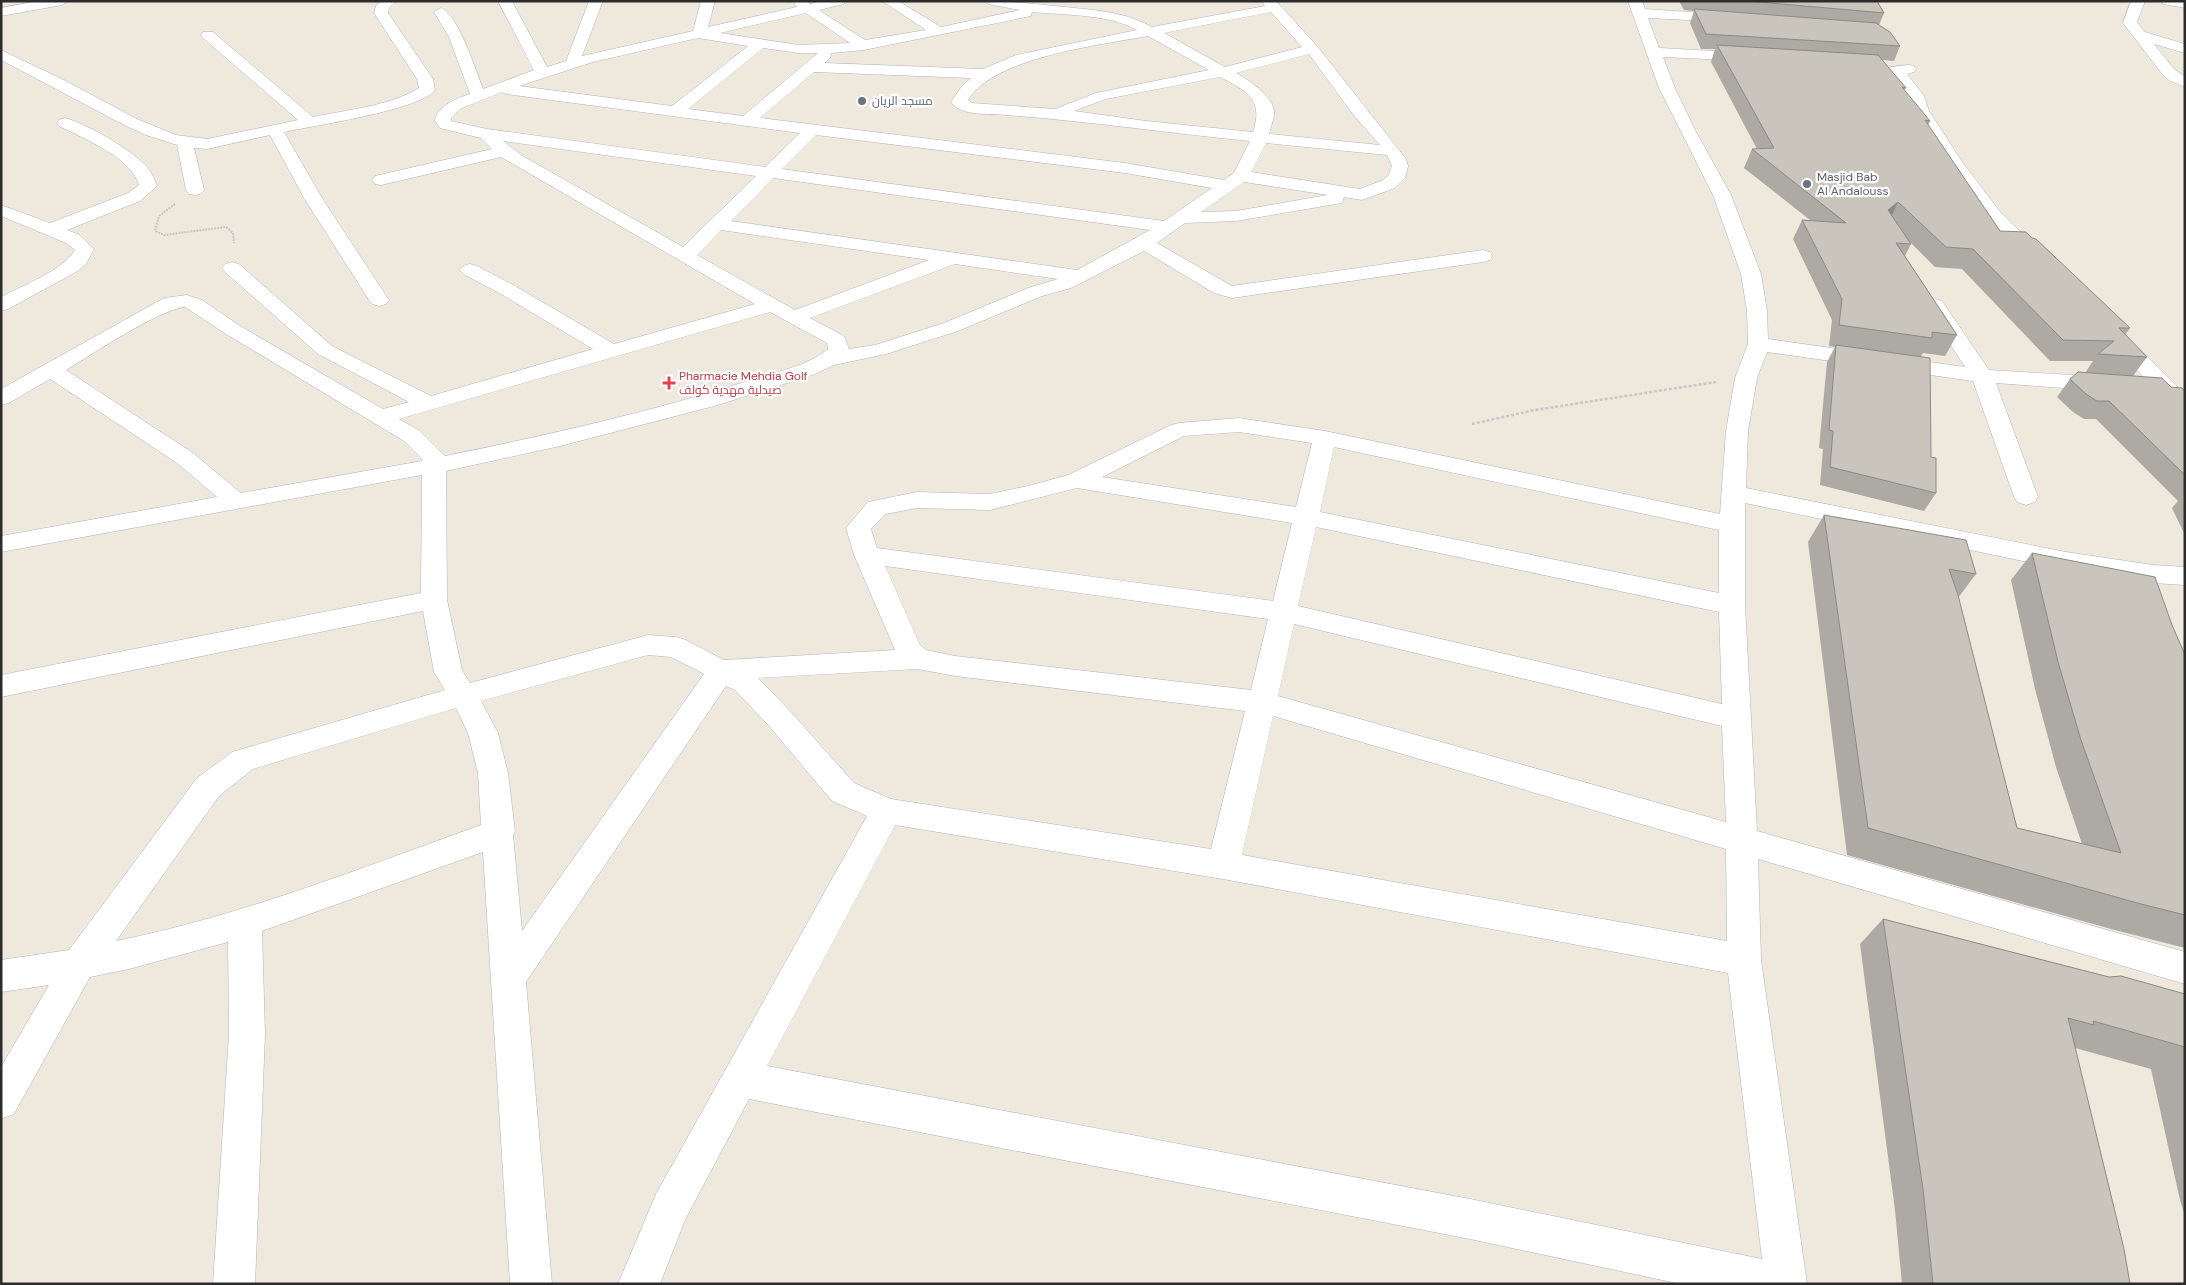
<svg xmlns="http://www.w3.org/2000/svg" width="2186" height="1285" viewBox="0 0 2186 1285" font-family="'DM Sans',Cairo,sans-serif">
<style>
.lines{fill:none;stroke-linecap:round;stroke-linejoin:round}
.minor-casing{stroke:#b2b3c0;stroke-width:1}
.path-far1{stroke:#c8c8c8;stroke-width:2;stroke-dasharray:2 1;stroke-linecap:butt}
.path{stroke:#c8c8c8;stroke-width:2.5;stroke-dasharray:3 2;stroke-linecap:butt}
.minor{fill:#fff;fill-rule:evenodd}
.wall{fill:#ada9a3}
.shaded-wall{fill:#8d8a84}
.building{fill:#c9c5bd;stroke:#8d8a84}
.worship-dot{fill:#6b7280;stroke:#fff;stroke-width:2}
.health-dot{fill:#e0444e;stroke:#fff;stroke-width:2}
.labels{text-anchor:middle;stroke-width:4.5;stroke-linejoin:round;paint-order:stroke}
.far-worship-label{font-size:12px;fill:#5b616d;stroke:#fff;text-anchor:start}
.far-health-label{font-size:12px;fill:#be3a42;stroke:#fff;text-anchor:start}
</style>
<rect width="100%" height="100%" fill="#eee8dd"/>
<g class="lines">
<g class="minor-casing">
<g id="minor">
<path d="M38,1H68L62,5L1,16V8Z"/>
<path d="M381,1H396L389,8L388,13L433,79L435,90C421,110 311,126 284,132L322,198L389,300L386,304L379,306L372,304L369,300L304,198L270,135L207,149L194,148L204,190L201,194L195,195L189,194L186,190L177,145L146,135L126,126L1,60V50L64,80L137,119L176,135L207,139L298,120L203,38L201,35L203,32H213L313,117C346,110 390,106 419,88L417,79L374,13L376,6Z"/>
<path d="M498,1H512L547,67L566,61L589,1H603L582,56L693,31L701,1H715L708,27L797,7L793,1H807L810,4L821,1H845L844,4L819,10L865,40L926,30L882,1H898L941,27L1020,10L988,4L987,1C1010,1 1032,4 1055,6C1089,10 1122,10 1152,27L1265,6L1262,1H1276L1317,46L1406,159L1408,166L1405,178L1395,188L1362,200L1344,197L1342,203L1336,204L1236,221L1185,223L1157,243L1232,286L1483,250L1490,252L1492,256L1490,260L1483,262L1232,298L1214,293L1144,251L1071,288L1042,296L958,331L886,354L834,365L815,374L718,405L560,446L446,471L447,600L462,670L470,683L648,635L676,637L686,640L724,660L895,650L854,555L846,528L868,502L917,492L990,494L1028,486L1068,475L1171,425L1179,423L1239,418L1325,431L1720,514L1726,431L1735,378L1748,344L1747,311L1741,274L1713,195L1659,88L1628,1H1642L1645,9L1734,15L1736,18L1734,21L1729,22L1648,18L1659,48L1751,53L1756,54L1758,57L1756,60L1751,61L1663,57L1675,88L1694,128L1731,195L1761,274L1767,311L1768,339L1965,367L1925,305L1928,301L1935,299L1942,301L1989,370L2104,377L2112,379L2115,384L2112,389L2104,391L1996,383L2038,497L2035,502L2026,505L2017,502L2014,497L1973,381L1767,352L1757,378L1748,431L1746,488L2066,552L2153,565L2185,567V585L2153,583L2066,570L1745,503V605L1757,831L2185,952V984L1758,859L1761,960L1807,1284H1681L1470,1239L749,1099L685,1220L660,1284H618L656,1194L867,816L832,801L769,726L735,690L726,686L526,982L552,1284H510L483,852L262,931L265,1034L255,1284H213L229,1034L228,942L129,969L90,977L14,1114L1,1119V1067L49,985L1,992V960L69,950L197,778L232,752L445,690L434,672L423,611L1,697V675L421,593L422,475L1,552V536L217,497L177,463L50,379L9,403L1,405V389L164,298L187,295L202,300L240,326L383,409L409,402L318,354L225,272L222,268L225,264L232,262L239,264L332,346L431,396L593,349L501,294L463,274L460,270L463,266L470,264L477,266L515,286L614,344L755,304L501,157L381,185L375,184L372,180L375,176L492,149L481,138L440,128L435,121C436,106 458,98 470,94L449,37L434,12L441,8C457,12 477,73 483,89L534,70ZM1032,12C1064,15 1109,14 1137,30L1016,55L983,69L824,63L830,58L831,53L864,50L1031,16ZM1271,12L1302,47L1225,67L1164,33ZM806,13L850,43L799,45L720,33ZM1148,36L1209,70L1096,93L1055,109L972,103L968,100C994,57 1100,45 1148,36ZM698,38L748,46L672,106L519,86L593,62ZM763,48L799,53H818L743,116L688,109ZM1309,54L1352,113L1380,145L1269,134C1271,126 1275,117 1274,109C1270,94 1249,80 1236,73ZM814,72L971,78L962,86L951,102C961,117 990,113 1006,115C1087,121 1168,133 1250,141L1234,173L1224,180L1125,163L760,118ZM1220,77C1247,91 1264,100 1253,132L1146,121L1074,111L1106,99ZM502,92L506,94L800,133L765,167L487,129L451,121V118L460,109ZM816,135L1125,173L1212,188L1164,221L782,169ZM503,141L756,176L683,247L521,155ZM1266,143L1387,155L1392,166L1388,176L1383,180L1360,189L1251,172ZM773,178L1150,230L1077,270L731,221ZM1244,182L1328,195L1236,211L1201,212ZM721,230L929,260L795,310L697,255ZM955,264L1058,279L1028,288L944,323L875,345L849,349L844,336L810,318ZM185,307L226,334L404,441L421,458L422,461L241,493L193,453L66,370C91,355 160,309 185,307ZM770,312L827,343L828,349C808,366 776,372 751,380C651,412 548,435 445,456L420,431L399,419ZM1239,432L1312,443L1296,507L1102,477L1184,436ZM1334,447L1719,530V593L1320,512ZM1077,488L1292,523L1273,601L877,548L871,529L885,514L917,508L990,510ZM1316,527L1719,612L1722,704L1298,606ZM885,566L1268,619L1251,690L955,656L926,650L920,645ZM1294,624L1722,726L1726,822L1278,696ZM648,655L671,657L704,674L522,931L513,835L515,832L508,773L498,733L481,701ZM918,669L955,676L1245,711L1211,849L891,799L854,783L789,710L758,678ZM456,708L468,733L478,773L481,825C361,868 241,916 116,941L219,796L253,769ZM1273,716L1726,849L1727,941L1242,855ZM895,825L1223,879L1728,973L1762,1259L1470,1199L767,1066Z"/>
<path d="M2131,1H2145L2137,22L2145,32L2185,44V53L2154,44L2173,68L2185,77V87L2170,81L2163,75L2123,23Z"/>
<path d="M2162,1H2185V8L2163,4Z"/>
<path d="M1909,65L1914,66L1916,69L1914,72L1907,74L1924,96L1929,111L1963,163L2001,213L2044,254L2046,258L2044,262L2037,264L2030,262L1989,221L1950,169L1913,111L1908,97L1889,70L1891,67Z"/>
<path d="M65,118C85,123 128,148 143,163C150,169 154,177 157,186L140,201L67,230L80,235L94,249L86,264L76,272L8,309L1,311V297C21,286 64,270 75,250L66,243L1,216V205L50,223L128,193L139,185C131,157 84,139 59,126L57,123L59,120Z"/>
<path d="M2117,332L2124,334L2185,394V414L2177,412L2110,342L2107,338L2110,334Z"/>
</g>
</g>
<path class="path-far1" d="M175,204L159,216L155,231L164,235L226,227L233,233L234,243"/>
<path class="path" d="M1472,424L1535,410L1716,382"/>
<use href="#minor" class="minor"/>
</g>
<g class="wall">
<path d="M1679,1H1877L1884,13L1879,25L1900,46L1894,61L1882,60L1906,88L1904,90L1930,121L1928,125L2000,231L2032,238L2130,328L2125,335L2147,357L2133,376L2185,391V533L2183,531L2172,508L2178,501L2096,419H2084L2073,412L2057,397L2070,379L2085,373L2093,361H2050L1962,269L1935,267L1910,242L1911,244L1905,256L1957,335L1945,356L1923,353L1921,356L1931,457L1936,493L1924,511L1820,485L1823,449L1819,448L1827,362L1835,347L1829,346L1832,320L1793,239L1802,220H1810L1744,168L1752,149H1757L1711,62L1715,49H1701L1690,23L1694,11L1684,10Z"/>
<path d="M1824,515L1976,574L1958,598L2017,828L2082,844L2056,767L2035,689L2011,580L2032,553L2172,625L2185,655V948L2111,929L1847,855L1808,542Z"/>
<path d="M1883,919L2109,977L2185,994V1216L2180,1200L2151,1069L2075,1048L2130,1284H1902L1895,1210L1860,944Z"/>
</g>
<path class="shaded-wall" d="M1898,202L1889,222L1888,210Z"/>
<g class="building">
<path d="M1748,1H1877L1884,13Z"/>
<path d="M1694,9L1876,23L1890,32L1900,46L1706,34Z"/>
<path d="M1717,45L1878,55L1906,88L1902,87L1930,121L1925,120L2000,231L2026,232L2032,238L2036,239L2130,328H2119L2147,357L2098,354L2114,341L2063,340L1973,249L1946,247L1898,202L1888,210L1911,244L1896,243L1957,335L1932,332V338L1839,325L1842,299L1802,220L1846,223L1752,149L1774,148Z"/>
<path d="M1836,345L1930,358L1931,457L1936,458V493L1830,467L1833,431L1829,430Z"/>
<path d="M2078,372L2162,378L2171,387L2182,388L2185,391V475L2109,401H2097L2086,394L2070,379Z"/>
<path d="M1824,515L1966,540L1976,574L1949,569L1958,595L2017,828L2121,853L2081,740L2058,662L2032,553L2155,577L2172,625L2185,655V915L2141,904L1868,828Z"/>
<path d="M1883,919L2109,977L2121,976L2185,994V1047L2093,1021L2094,1025L2068,1018L2124,1249L2130,1284H1933L1923,1189Z"/>
</g>
<g class="worship-dot">
<circle cx="862" cy="101" r="5"/>
<circle cx="1807" cy="184" r="5"/>
</g>
<path class="health-dot" d="M666.5 375.5h5v5h5v5h-5v5h-5v-5h-5v-5h5z"/>
<g class="labels">
<g class="far-worship-label">
<text x="872" y="105">مسجد الريان</text>
<text x="1817" y="181">Masjid Bab<tspan x="1817" dy="14">Al Andalouss</tspan></text>
</g>
<g class="far-health-label">
<text x="679" y="380">Pharmacie Mehdia Golf<tspan x="679" dy="14">صيدلية مهدية كولف</tspan></text>
</g>
</g>
<rect width="2186" height="1285" fill="none" stroke="#2c2c2c" stroke-width="5"/>
</svg>
